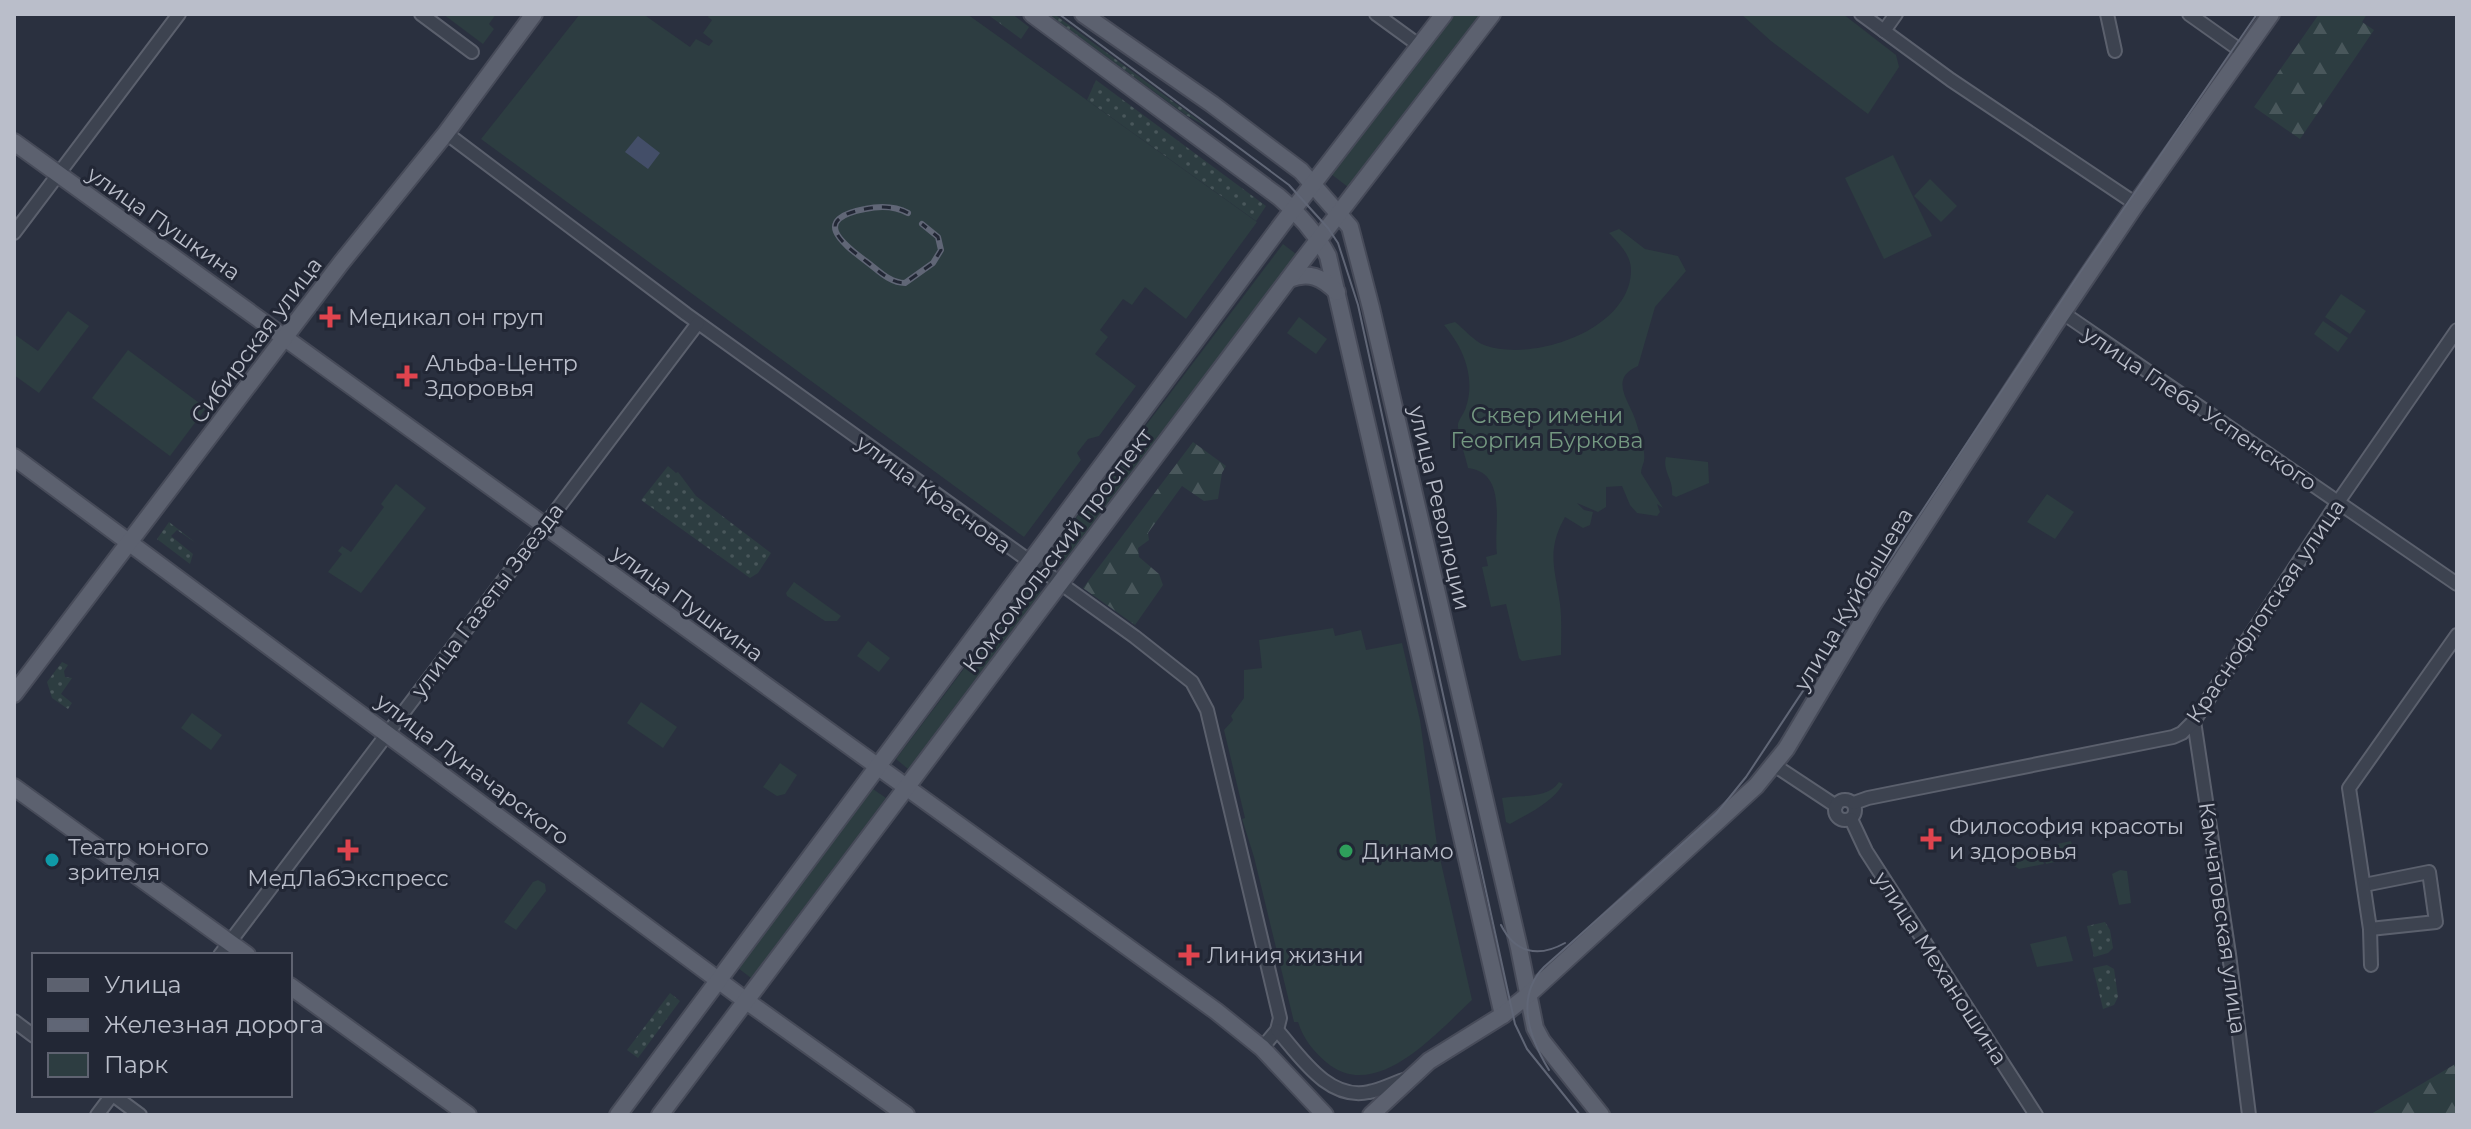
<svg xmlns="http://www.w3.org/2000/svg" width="2471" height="1129" viewBox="0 0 2471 1129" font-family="Montserrat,sans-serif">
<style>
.grass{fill:url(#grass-dots)}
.forest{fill:url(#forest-firs)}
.park{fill:#2d3d41}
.water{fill:#434e68}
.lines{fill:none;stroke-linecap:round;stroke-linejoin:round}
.minor-casing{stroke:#5b606d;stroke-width:16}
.major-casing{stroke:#474b59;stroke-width:20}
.minor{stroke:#3d4350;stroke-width:12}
.major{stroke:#5c616f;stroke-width:16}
.tram{stroke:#606676;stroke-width:2}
.rail-casing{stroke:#606676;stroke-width:6}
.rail{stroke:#222735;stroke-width:3;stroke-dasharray:9;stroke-linecap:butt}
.health-dot{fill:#e0444e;stroke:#222735;stroke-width:3}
.leisure-dot{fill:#2e9e5b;stroke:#222735;stroke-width:3}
.culture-dot{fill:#0f9aa8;stroke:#222735;stroke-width:3}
.labels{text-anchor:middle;stroke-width:6;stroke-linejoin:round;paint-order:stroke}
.street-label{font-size:22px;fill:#babeca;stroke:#222735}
.poi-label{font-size:22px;fill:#babeca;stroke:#222735;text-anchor:start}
.park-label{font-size:22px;fill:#749881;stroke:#222735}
</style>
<defs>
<pattern id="grass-dots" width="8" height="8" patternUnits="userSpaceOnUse" patternTransform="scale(2)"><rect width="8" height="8" fill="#2d3d41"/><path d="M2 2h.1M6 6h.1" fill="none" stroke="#49575b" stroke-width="1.8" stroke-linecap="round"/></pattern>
<pattern id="forest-firs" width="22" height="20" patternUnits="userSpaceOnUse" patternTransform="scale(2)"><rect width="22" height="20" fill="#2d3d41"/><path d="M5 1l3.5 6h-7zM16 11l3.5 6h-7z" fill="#49575b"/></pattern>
</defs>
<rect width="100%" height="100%" fill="#2a303f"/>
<g class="grass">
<path d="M1048,14H1054L1209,128L1186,115Z"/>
<path d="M1096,80L1266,206L1256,221L1087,100Z"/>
<path d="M668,466L676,473L678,472L696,496L771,553L758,573L750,578L641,500Z"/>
<path d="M169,522L196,543L177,530L171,536L193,554L190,564L157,539Z"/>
<path d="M62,662L68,665L64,671L65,677L72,678L61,694L72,703L68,709L52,698L47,682Z"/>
<path d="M2105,922L2110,930L2113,948L2108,953L2094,957L2087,926Z"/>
<path d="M2107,965L2114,969L2118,997L2114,1005L2103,1009L2093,968Z"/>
<path d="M670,993L680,1001L638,1058L627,1050Z"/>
</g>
<g class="forest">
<path d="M987,14H1012L1029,27L1021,39Z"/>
<path d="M2319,14H2367L2362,22L2374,30L2300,139L2254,107Z"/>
<path d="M1193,442L1226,466L1222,473L1218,499L1204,501L1182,486L1148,533L1149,540L1138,548L1139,557L1159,574L1163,585L1135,625L1083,588Z"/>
<path d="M2457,1063V1115L2371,1114Z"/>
</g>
<g class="park">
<path d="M443,14H496L489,24L494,29L483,44Z"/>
<path d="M580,14H643L690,47L696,39L709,46L713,41L703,33L712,20L708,17L710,14H967L1257,222L1186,319L1145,287L1132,305L1123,299L1100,330L1108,337L1095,354L1136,386L1099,436L1088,439L1077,453L1081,460L1024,537L481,139Z"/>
<path d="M1455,14H1481L1348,187L1331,174Z"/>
<path d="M1741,14H1843L1896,55L1899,67L1868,114L1771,41Z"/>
<path d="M1893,155L1932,236L1884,259L1845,178Z"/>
<path d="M1930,179L1957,206L1941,222L1914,196Z"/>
<path d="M1619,229L1645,249L1678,256L1686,271L1655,307L1638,366C1607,379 1631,403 1636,422C1639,432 1646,450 1644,461C1643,465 1641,469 1641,473L1663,508L1657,504L1660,512L1657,516L1637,513L1630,505L1622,486L1606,487V507L1598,512L1577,503L1584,510L1593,512L1590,525L1583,528L1565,517C1546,551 1555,568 1560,604C1562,620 1561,638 1561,655L1522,661L1519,658L1506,604L1491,607L1482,567L1488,566L1486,557L1497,554C1493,527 1509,473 1468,468C1466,457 1457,434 1458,424C1459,419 1465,412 1466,407C1476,377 1463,347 1444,325L1455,322C1464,329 1474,341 1484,345C1532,363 1631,330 1631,270C1631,255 1619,243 1609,233Z"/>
<path d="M1283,244L1296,254L1061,565L1048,555Z"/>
<path d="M2341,294L2366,311L2350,334L2325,317Z"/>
<path d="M68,311L89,326L39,393L14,375V334L38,351Z"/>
<path d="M1299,317L1327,339L1316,354L1287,333Z"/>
<path d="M2323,321L2348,338L2338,352L2314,334Z"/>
<path d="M128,350L206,408L170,456L92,398Z"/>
<path d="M1666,457L1708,462L1709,483L1676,497L1672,495C1674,480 1662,471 1666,457Z"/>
<path d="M396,484L426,508L361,593L328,572L342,554L338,551L342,546L351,552L384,507L381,504Z"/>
<path d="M2047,494L2074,512L2055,539L2027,522Z"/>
<path d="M794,582L841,616L837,621H825L787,596L786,593Z"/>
<path d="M1029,582L1041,592L908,769L896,759Z"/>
<path d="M1333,628L1335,636L1361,630L1366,650L1402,643L1420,720L1437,845L1472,1000C1438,1031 1376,1105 1326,1062C1313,1051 1303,1038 1298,1022H1294L1254,857L1242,819L1245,818L1224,730L1233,720L1231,716L1244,698V670L1262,668L1259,640Z"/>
<path d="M868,641L890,658L879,672L857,656Z"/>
<path d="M641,702L677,727L663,748L627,723Z"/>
<path d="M192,713L222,735L211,750L181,728Z"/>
<path d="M780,763L797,775L785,794L777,796L763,787Z"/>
<path d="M1559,782L1563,784C1552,803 1529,813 1510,824L1506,822L1502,798C1521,794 1547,800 1559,782Z"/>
<path d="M873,789L886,798L751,978L738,968Z"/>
<path d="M2071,841L2075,858L2046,864L2042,847Z"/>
<path d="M2038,845L2044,864L2019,869L2014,866L2015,849Z"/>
<path d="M2120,870L2127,871L2131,903L2119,905L2112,874Z"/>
<path d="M538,880L545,884L546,891L516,930L504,922L533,882Z"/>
<path d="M2066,936L2073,961L2037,967L2030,944Z"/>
</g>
<path class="water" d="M638,136L660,153L648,169L625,152Z"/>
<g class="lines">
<g class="minor-casing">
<g id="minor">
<path d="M421,14L472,52"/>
<path d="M1376,14L1420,46"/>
<path d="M1861,14L1951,80L2136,204"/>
<path d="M2107,14L2115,51"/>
<path d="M2189,14L2244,53"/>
<path d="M1884,31L1896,14"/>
<path d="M446,133L686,314L1135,637L1192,682L1207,710L1280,1018L1277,1030L1262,1048"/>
<path d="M14,233L179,14"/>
<path d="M2063,313L2457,584"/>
<path d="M2194,721L2229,954L2249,1115"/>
<path d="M1774,765L1836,806"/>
<circle cx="1845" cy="810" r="10"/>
<path d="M1854,803L1868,798L2173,737L2182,733L2194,721L2338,502L2457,330"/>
<path d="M1851,819L1866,851L2036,1115"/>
<path d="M2364,885L2429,872L2436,922L2370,929"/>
<path d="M220,955L698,323"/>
<path d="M2371,965L2370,929L2349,788L2457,635"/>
<path d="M14,1021L34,1036"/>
<path d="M1277,1030C1300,1056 1328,1101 1369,1092C1381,1090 1394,1083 1406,1079"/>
<path d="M113,1095L140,1115"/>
<path d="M97,1115L112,1095"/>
</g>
</g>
<g class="major-casing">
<g id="major">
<path d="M1032,14L1279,197C1299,214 1316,233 1328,256L1503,1015"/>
<path d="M1083,14L1212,104L1301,171L1350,227L1371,308L1519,948L1535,1028L1542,1041L1601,1115"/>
<path d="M14,142L1216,1011L1262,1048L1325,1115"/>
<path d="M1289,279C1309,271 1322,277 1337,292"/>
<path d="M14,457L745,1000L906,1115"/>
<path d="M14,694L341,263L446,133L534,14"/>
<path d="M14,787L247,955"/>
<path d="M290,986L468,1115"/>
<path d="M618,1115L1282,224L1444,14"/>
<path d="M660,1115L1306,256L1492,14"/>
<path d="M1371,1115L1429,1061L1503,1015L1528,995L1756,786L1786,749L1873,604L2053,327L2136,204L2271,14"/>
</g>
</g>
<use href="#minor" class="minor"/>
<use href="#major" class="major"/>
<g class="tram">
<path d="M1059,14L1289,185L1328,228L1338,243L1358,305L1515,1024L1527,1049L1580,1115"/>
<path d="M1501,925C1515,953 1538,958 1565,943"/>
<path d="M1549,1070C1530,1039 1514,998 1544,967L1716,814L1746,777L2079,274L2257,14"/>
</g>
<g class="rail-casing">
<path id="rail" d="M908,213C895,206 879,206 865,209C812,219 840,242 867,262C879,271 890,283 905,283L933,263L941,250L938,237L922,224"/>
</g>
<use href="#rail" class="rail"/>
</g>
<g class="health-dot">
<path d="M326 305h8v8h8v8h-8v8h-8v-8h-8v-8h8z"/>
<path d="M403 364h8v8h8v8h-8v8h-8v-8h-8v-8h8z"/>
<path d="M1927 827h8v8h8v8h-8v8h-8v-8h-8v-8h8z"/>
<path d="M344 838h8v8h8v8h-8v8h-8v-8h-8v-8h8z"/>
<path d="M1185 943h8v8h8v8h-8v8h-8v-8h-8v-8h8z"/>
</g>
<circle class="leisure-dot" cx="1346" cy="851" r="8"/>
<circle class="culture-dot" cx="52" cy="860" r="8"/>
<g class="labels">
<g class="street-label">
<text transform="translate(164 223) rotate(35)" y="8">улица Пушкина</text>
<text transform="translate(256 340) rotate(-53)" y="8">Сибирская улица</text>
<text transform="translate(2200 408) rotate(34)" y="8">улица Глеба Успенского</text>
<text transform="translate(934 494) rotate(36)" y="8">улица Краснова</text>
<text transform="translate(1440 508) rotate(77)" y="8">улица Революции</text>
<text transform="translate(1057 550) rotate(-53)" y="8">Комсомольский проспект</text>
<text transform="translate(1853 599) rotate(-59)" y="8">улица Куйбышева</text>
<text transform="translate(487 600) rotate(-53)" y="8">улица Газеты Звезда</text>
<text transform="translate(688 603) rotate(36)" y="8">улица Пушкина</text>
<text transform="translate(2265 611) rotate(-56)" y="8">Краснофлотская улица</text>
<text transform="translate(473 769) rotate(37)" y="8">улица Луначарского</text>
<text transform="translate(2223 918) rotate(82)" y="8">Камчатовская улица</text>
<text transform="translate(1941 968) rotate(57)" y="8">улица Механошина</text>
</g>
<g class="poi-label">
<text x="348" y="325">Медикал он груп</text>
<text x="425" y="371">Альфа-Центр<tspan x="425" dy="25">Здоровья</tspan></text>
<text x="1949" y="834">Философия красоты<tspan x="1949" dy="25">и здоровья</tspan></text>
<text x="68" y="855">Театр юного<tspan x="68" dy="25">зрителя</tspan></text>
<text x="1362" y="859">Динамо</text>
<text x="348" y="886" text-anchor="middle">МедЛабЭкспресс</text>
<text x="1207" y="963">Линия жизни</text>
</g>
<g class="park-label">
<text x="1547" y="423">Сквер имени<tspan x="1547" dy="25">Георгия Буркова</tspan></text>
</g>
</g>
<rect width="2471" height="1129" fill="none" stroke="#babeca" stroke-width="32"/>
<rect x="32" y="953" width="260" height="144" fill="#222735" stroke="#5f6371" stroke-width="2"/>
<rect x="48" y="979" width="40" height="12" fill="#5c616f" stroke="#5f6371" stroke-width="2"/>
<text x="104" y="993" font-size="24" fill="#babeca">Улица</text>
<rect x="48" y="1019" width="40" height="12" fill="#606676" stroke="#5f6371" stroke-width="2"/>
<text x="104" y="1033" font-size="24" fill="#babeca">Железная дорога</text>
<rect x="48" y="1053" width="40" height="24" fill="#2d3d41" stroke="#5f6371" stroke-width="2"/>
<text x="104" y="1073" font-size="24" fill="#babeca">Парк</text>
</svg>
